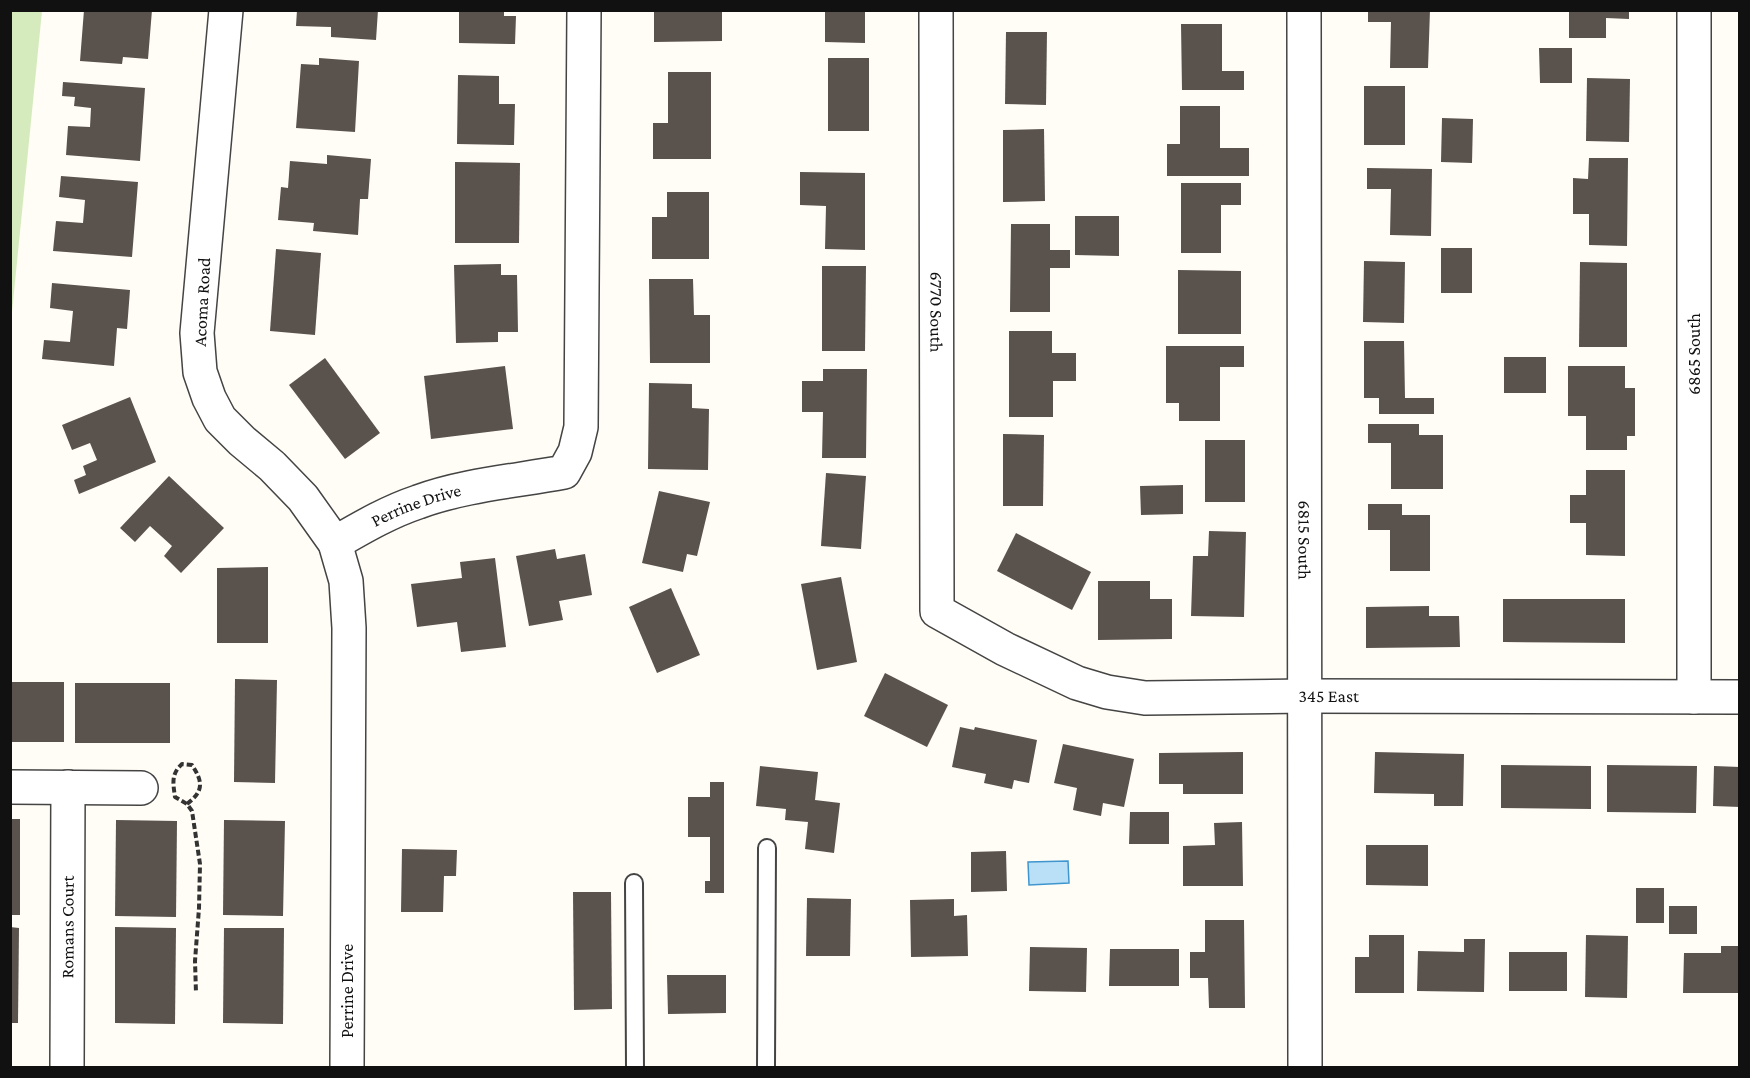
<svg xmlns="http://www.w3.org/2000/svg" width="1750" height="1078" viewBox="0 0 1750 1078" font-family="'Crimson Pro',serif">
<style>
.green{fill:#d5ebbd}
.water{fill:#b9e0f7;stroke:#3f96cf;stroke-width:1.5}
.building{fill:#5a524d}
.lines{fill:none;stroke-linecap:round;stroke-linejoin:round}
.service-casing{stroke:#444;stroke-width:20}
.minor-casing{stroke:#444;stroke-width:36}
.path{stroke:#333;stroke-width:4;stroke-dasharray:6 3;stroke-linecap:butt}
.service{stroke:#fff;stroke-width:16}
.minor{stroke:#fff;stroke-width:33}
.labels{text-anchor:middle;stroke-width:6;stroke-linejoin:round;paint-order:stroke}
.street-label{font-size:18px;fill:#111;stroke:#fff}
</style>
<rect width="100%" height="100%" fill="#fffdf5"/>
<path class="green" d="M11,10L42,11L11,322L10,11Z"/>
<path class="water" d="M1068,861L1069,883L1029,885L1028,862Z"/>
<g class="building">
<path d="M84,10H152L148,59L123,57L122,64L80,61Z"/>
<path d="M297,10H378L376,40L331,37V27L296,26Z"/>
<path d="M459,10H504V16H516L515,44L459,43Z"/>
<path d="M654,10H722V41L654,42Z"/>
<path d="M825,10H865V43L825,42Z"/>
<path d="M1368,10H1430L1428,68H1390L1391,22H1368Z"/>
<path d="M1569,10H1629V19L1606,18V38H1569Z"/>
<path d="M1181,24H1222V71H1244V90H1182Z"/>
<path d="M1006,32H1047L1046,105L1005,104Z"/>
<path d="M1539,48H1572V83H1540Z"/>
<path d="M319,58L359,61L355,132L296,128L301,64L319,65Z"/>
<rect x="828" y="58" width="41" height="73"/>
<path d="M668,72H711V159H653V123H668Z"/>
<path d="M458,75L499,76V104H515L514,145L457,144Z"/>
<path d="M1587,78L1630,79L1629,142L1586,141Z"/>
<path d="M63,82L145,88L140,161L66,155L68,126L90,127L91,108L74,106L75,97L62,96Z"/>
<rect x="1364" y="86" width="41" height="59"/>
<path d="M1180,106H1220V148H1249V176H1167V144H1180Z"/>
<path d="M1442,118L1473,119L1472,163L1441,162Z"/>
<path d="M1044,129L1045,201L1003,202V130Z"/>
<path d="M327,155L371,159L368,199H360L358,235L313,231L314,223L278,220L281,187L288,188L290,161L327,164Z"/>
<path d="M1589,158H1628L1627,246L1589,245V214H1573V178L1588,179Z"/>
<path d="M455,162L520,163L519,243H455Z"/>
<path d="M1367,168L1432,169L1431,236L1390,235L1391,189H1367Z"/>
<path d="M800,172L865,173V250L825,249L826,206L800,205Z"/>
<path d="M61,176L138,182L132,257L53,251L56,221L83,223L85,200L59,197Z"/>
<path d="M1181,183H1241V205H1221V253H1181Z"/>
<path d="M667,192H709V259H652V217H667Z"/>
<path d="M1075,216H1119V256L1075,255Z"/>
<path d="M1011,224H1050V250H1070V268H1050V312H1010Z"/>
<rect x="1441" y="248" width="31" height="45"/>
<path d="M276,249L321,253L315,335L270,331Z"/>
<path d="M1364,261L1405,262L1404,323L1363,322Z"/>
<path d="M1580,262L1627,263V347H1579Z"/>
<path d="M501,264V275H517L518,332H498V342L456,343L454,265Z"/>
<path d="M822,266H866L865,351H822Z"/>
<path d="M1178,270L1241,271V334H1178Z"/>
<path d="M649,279H693L694,315H710V363H650Z"/>
<path d="M52,283L130,290L127,329L117,328L114,366L42,359L44,340L70,342L73,311L50,308Z"/>
<path d="M1009,331H1052V353H1076V381H1053V417H1009Z"/>
<path d="M1364,341H1404L1405,398H1434V414H1379V398H1364Z"/>
<path d="M1166,346H1244V367H1220V421H1179V403H1166Z"/>
<rect x="1504" y="357" width="42" height="36"/>
<path d="M325,358L380,433L345,459L289,385Z"/>
<path d="M505,366L513,429L431,439L424,376Z"/>
<path d="M1568,366H1625V388H1635V436H1627V450H1586V416H1568Z"/>
<path d="M823,369H867L866,458H822L823,412H802V381H823Z"/>
<path d="M649,383L692,384V408L709,409L708,470L648,469Z"/>
<path d="M130,397L156,462L79,494L74,480L86,475L83,466L97,460L90,443L72,450L62,425Z"/>
<path d="M1368,424H1419V435H1443V489H1391V443H1368Z"/>
<path d="M1003,434L1044,435L1043,506H1003Z"/>
<rect x="1205" y="440" width="40" height="62"/>
<path d="M1586,470H1625V556L1586,555V523H1570V495H1586Z"/>
<path d="M826,473L866,476L861,549L821,546Z"/>
<path d="M169,476L224,528L181,573L164,556L172,546L150,526L135,542L120,528Z"/>
<path d="M1183,485V514L1141,515L1140,486Z"/>
<path d="M659,491L710,502L697,556L687,554L683,572L642,563Z"/>
<path d="M1368,504H1402V515H1430V571H1390V530H1368Z"/>
<path d="M1209,531L1246,532L1244,617L1191,616L1193,556H1208Z"/>
<path d="M1016,533L1091,572L1072,610L997,571Z"/>
<path d="M555,549L557,559L585,554L592,595L559,601L563,620L529,626L516,556Z"/>
<path d="M495,558L506,647L461,652L457,622L417,627L411,584L462,578L460,562Z"/>
<path d="M268,567V643H217V568Z"/>
<path d="M841,577L857,662L817,670L801,584Z"/>
<path d="M1098,581H1150V599H1172V639L1098,640Z"/>
<path d="M671,588L700,655L657,673L629,607Z"/>
<path d="M1503,599H1625V643L1503,642Z"/>
<path d="M1429,606V616H1459L1460,647L1366,648V607Z"/>
<path d="M885,673L948,705L927,747L864,716Z"/>
<path d="M235,679L277,680L275,783L234,782Z"/>
<rect x="10" y="682" width="54" height="60"/>
<rect x="75" y="683" width="95" height="60"/>
<path d="M960,727L974,730L975,727L1037,740L1029,783L1014,780L1012,789L984,783L986,774L952,767Z"/>
<path d="M1063,744L1134,759L1124,807L1103,803L1101,816L1073,810L1077,788L1054,783Z"/>
<path d="M1243,752V794H1183V784H1159V753Z"/>
<path d="M1375,752L1464,754L1463,806H1434V794L1374,793Z"/>
<path d="M1501,765L1591,766V809L1501,808Z"/>
<path d="M1607,765L1697,766L1696,813L1607,812Z"/>
<path d="M760,766L818,772L815,800L840,803L834,853L805,849L808,822L785,820L786,809L756,806Z"/>
<path d="M1714,766L1740,767V807L1713,806Z"/>
<path d="M710,782H724V893H705V881H710V837H688V797H710Z"/>
<path d="M1130,812H1169V844H1129Z"/>
<rect x="10" y="819" width="10" height="96"/>
<path d="M116,820L177,821L176,917L115,916Z"/>
<path d="M224,820L285,821L283,916L223,915Z"/>
<path d="M1242,822L1243,886H1183V846L1215,845L1214,823Z"/>
<path d="M1366,845H1428V886L1366,885Z"/>
<path d="M402,849L457,850L456,876H444L443,912H401Z"/>
<path d="M1006,851L1007,891L971,892V852Z"/>
<rect x="1636" y="888" width="28" height="35"/>
<path d="M573,892H611L612,1009L574,1010Z"/>
<path d="M807,898L851,899L850,956H806Z"/>
<path d="M954,899V916L967,915L968,956L911,957L910,900Z"/>
<rect x="1669" y="906" width="28" height="28"/>
<path d="M1205,920H1244L1245,1008H1209L1208,978H1190V952H1205Z"/>
<path d="M10,927L19,928L18,1023H10Z"/>
<path d="M115,927L176,928L175,1024L115,1023Z"/>
<path d="M224,928H284L283,1024L223,1023Z"/>
<path d="M1369,935H1404V993H1355V957H1369Z"/>
<path d="M1586,935L1628,936L1627,998L1585,997Z"/>
<path d="M1464,939H1485L1484,992L1417,991L1418,951L1464,952Z"/>
<path d="M1721,946H1740V993H1683L1684,953H1721Z"/>
<path d="M1030,947L1087,948L1086,992L1029,991Z"/>
<path d="M1110,949H1179V986H1109Z"/>
<rect x="1509" y="952" width="58" height="39"/>
<path d="M667,975H726V1013L668,1014Z"/>
</g>
<g class="lines">
<g class="service-casing">
<g id="service">
<path d="M634,883L635,1068"/>
<path d="M766,1068L767,848"/>
</g>
</g>
<g class="minor-casing">
<g id="minor">
<path d="M226,10L197,333L200,372L209,398L220,419L242,441L272,466L303,498L335,543L346,581L349,628L347,1068"/>
<path id="s1" d="M936,10L937,611L1005,649L1077,683L1107,692L1145,698L1305,696L1740,697"/>
<path id="s2" d="M1304,10L1305,1068"/>
<path id="s3" d="M335,543C361,528 388,512 418,502C464,485 516,481 564,472L575,452L581,427L584,10"/>
<path d="M1694,697V10"/>
<path d="M10,787L141,788"/>
<path id="s4" d="M67,1068L68,787"/>
</g>
</g>
<path class="path" d="M187,804C204,791 203,782 192,765L182,764C171,774 173,783 175,797L187,804L192,811L200,864L199,908L195,961L196,993"/>
<use href="#service" class="service"/>
<use href="#minor" class="minor"/>
</g>
<g class="labels">
<g class="street-label">
<text transform="translate(202 302) rotate(-87)" y="6">Acoma Road</text>
<text dy="6" stroke="none"><textPath href="#s1" startOffset="302">6770 South</textPath></text>
<text transform="translate(1694 354) rotate(-90)" y="6">6865 South</text>
<text dy="6" stroke="none"><textPath href="#s3" startOffset="90">Perrine Drive</textPath></text>
<text dy="6" stroke="none"><textPath href="#s2" startOffset="530">6815 South</textPath></text>
<text dy="6" stroke="none"><textPath href="#s1" startOffset="1012">345 East</textPath></text>
<text dy="6" stroke="none"><textPath href="#s4" startOffset="141">Romans Court</textPath></text>
<text transform="translate(347 991) rotate(-90)" y="6">Perrine Drive</text>
</g>
</g>
<rect width="1750" height="1078" fill="none" stroke="#111111" stroke-width="24"/>
</svg>
